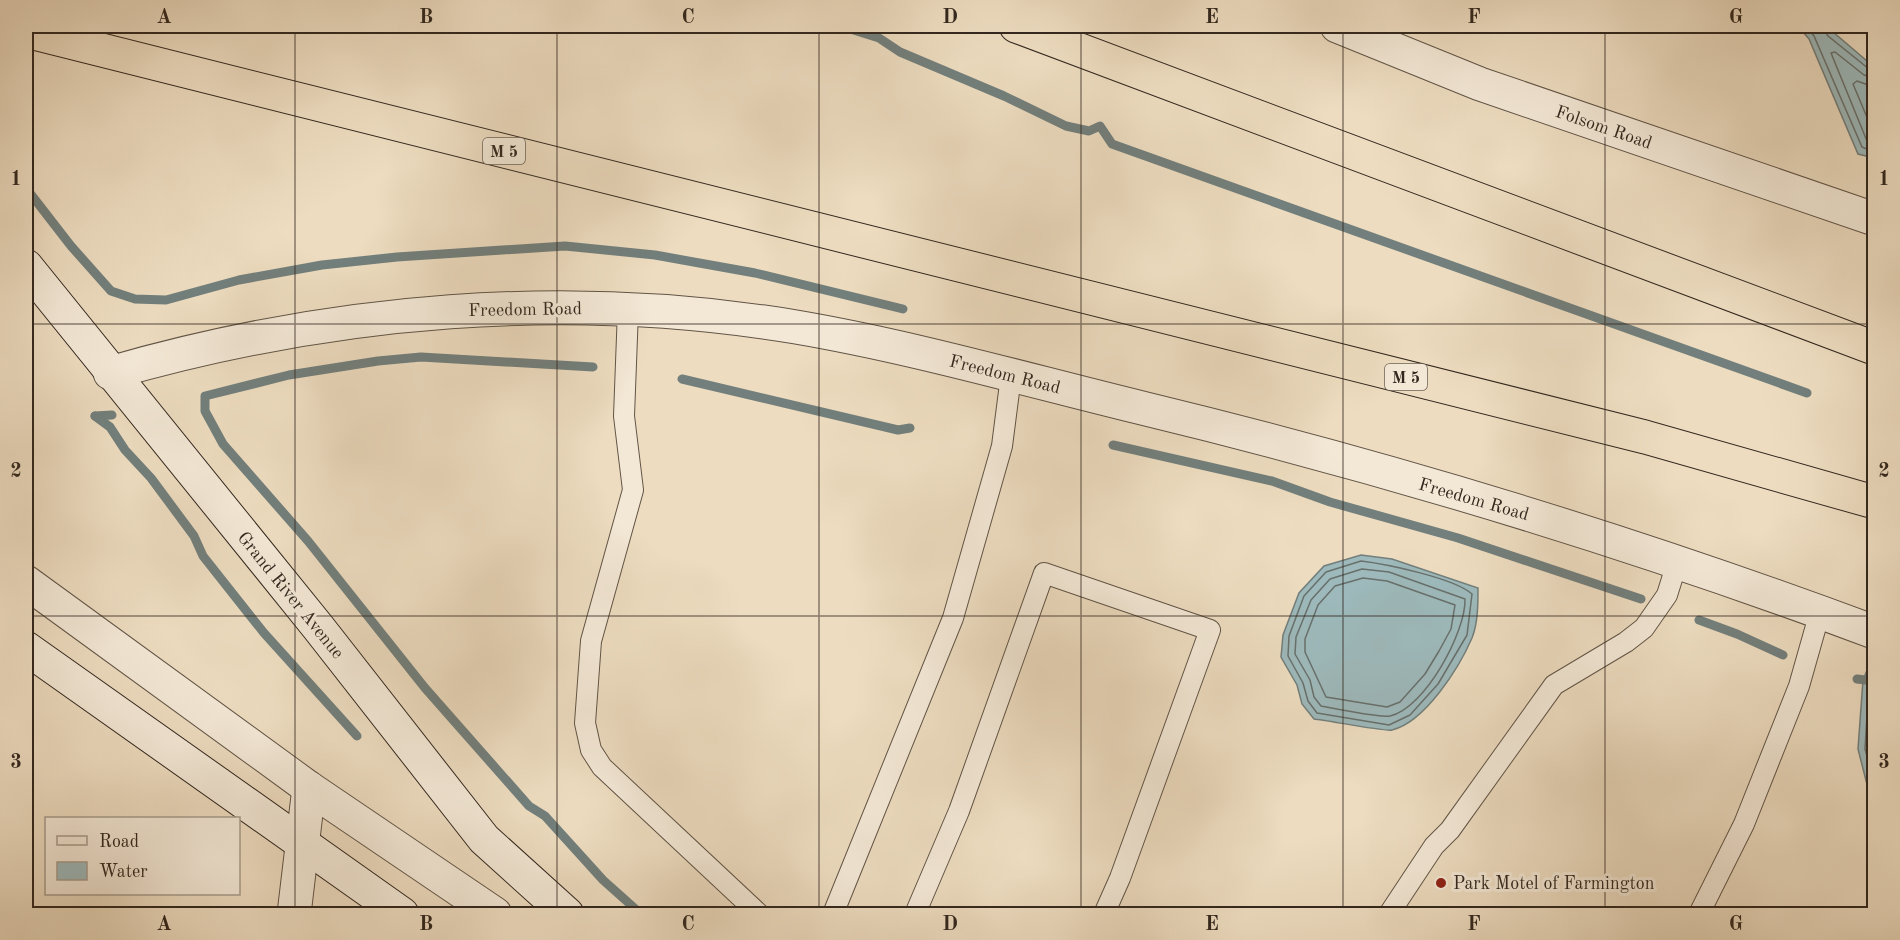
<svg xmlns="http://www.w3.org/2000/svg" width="1900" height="940" viewBox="0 0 1900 940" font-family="'Old Standard TT',serif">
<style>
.water{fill:#9db9bb;stroke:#727f7c;stroke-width:1.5}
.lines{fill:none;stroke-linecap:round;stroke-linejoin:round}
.shore{stroke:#68706c;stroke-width:1.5}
.stream{stroke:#727f7c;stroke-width:9}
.service-casing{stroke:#615446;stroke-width:22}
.minor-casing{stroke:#615446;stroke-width:35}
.tertiary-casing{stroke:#615446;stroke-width:35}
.secondary-casing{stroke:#32271e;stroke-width:35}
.motorway-casing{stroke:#32271e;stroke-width:35}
.service{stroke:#f3e8d6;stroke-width:20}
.minor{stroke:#f3e8d6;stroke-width:33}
.tertiary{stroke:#f3e8d6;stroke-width:33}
.secondary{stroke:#f3e8d6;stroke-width:33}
.motorway{stroke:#eddcc0;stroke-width:33}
.grid{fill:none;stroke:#32271e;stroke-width:1.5;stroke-opacity:0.55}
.poi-dot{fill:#8f2418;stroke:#f3e8d6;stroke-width:2}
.labels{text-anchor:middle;stroke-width:6;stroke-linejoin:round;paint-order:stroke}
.shield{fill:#f3e8d6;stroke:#6c6155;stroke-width:1.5}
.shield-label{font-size:16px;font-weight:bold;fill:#32271e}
.street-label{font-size:18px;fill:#32271e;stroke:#f3e8d6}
.poi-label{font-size:18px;fill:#32271e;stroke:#f3e8d6;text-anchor:start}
.neatline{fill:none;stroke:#32271e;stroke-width:2}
.grid-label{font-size:20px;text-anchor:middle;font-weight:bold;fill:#32271e}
</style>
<rect width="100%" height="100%" fill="#eddcc0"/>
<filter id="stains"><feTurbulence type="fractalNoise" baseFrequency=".00333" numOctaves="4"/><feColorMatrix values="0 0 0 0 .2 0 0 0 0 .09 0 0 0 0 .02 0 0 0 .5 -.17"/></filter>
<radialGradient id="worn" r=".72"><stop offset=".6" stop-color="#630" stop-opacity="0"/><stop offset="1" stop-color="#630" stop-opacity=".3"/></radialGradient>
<g class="water">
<path d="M1798,26H1826L1874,67V158L1858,154L1809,39Z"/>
<path d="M1361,555L1392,559L1478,588C1478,604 1478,623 1472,638C1459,668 1425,722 1392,730C1386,732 1326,720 1314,719L1302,704L1297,685L1281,657L1283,635L1299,593L1324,566Z"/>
<path d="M1868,668L1874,670V812L1858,749L1863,680Z"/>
</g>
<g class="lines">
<g class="shore">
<path d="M1806,26L1814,36L1862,147L1874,152"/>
<path d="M1822,26L1828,36L1869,69L1874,71"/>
<path d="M1874,78L1864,75L1835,52L1831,53L1867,141L1874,144"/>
<path d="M1874,87L1857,81L1853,84L1874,134"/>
<path d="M1361,561C1386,564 1454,578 1472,594L1467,635L1438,684L1410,715L1389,725L1317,713L1308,701L1303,683L1288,656L1289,636L1304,596L1326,572Z"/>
<path d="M1362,569L1389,572L1465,599C1466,632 1425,708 1390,716C1383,718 1331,708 1321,706L1314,697L1310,680L1295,654L1296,637L1311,600L1330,579Z"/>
<path d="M1363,578L1387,581L1455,605L1451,629L1439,651L1425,674L1400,702L1387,707L1326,697L1305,652V639L1318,605L1335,586Z"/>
<path d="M1874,675L1869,682L1865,749L1874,782"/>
</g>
<g class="stream">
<path d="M841,26L879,38L900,52L1004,96L1066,126L1089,131L1100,126L1112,144L1807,393"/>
<path d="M26,188L71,246L111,291L135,299L166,300L239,280L322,265L397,257L565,246L655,255L755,273L903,309"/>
<path d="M593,367L421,357L378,361L289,375L205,396V411L223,444L308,541L425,688L529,806L545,816L603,880L641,914"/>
<path d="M682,379L898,430L910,428"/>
<path d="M95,416L110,427L125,450L151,478L194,536L203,556L264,633L357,736"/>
<path d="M95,416L112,415"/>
<path d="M1113,445L1272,481L1330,502L1458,538L1641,599"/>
<path d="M1699,620L1737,634L1783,655"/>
<path d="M1857,679L1874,681"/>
</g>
<g class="service-casing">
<g id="service">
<path d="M628,310L624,416L633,490L591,641L585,723L591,750L602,767L759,914"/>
<path d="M833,914L953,618L1002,446L1011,376"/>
<path d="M915,914L959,811L1044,573L1210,630L1120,878L1104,914"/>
<path d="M1389,914L1434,846L1450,830L1554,685L1626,642L1644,628L1667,595L1677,563"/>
<path d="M1699,914L1744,824L1799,686L1820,612"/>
</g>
</g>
<g class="minor-casing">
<path id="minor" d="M294,914L309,788"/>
</g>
<g class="tertiary-casing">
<g id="tertiary">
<path d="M1337,26L1480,84L1874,219"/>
<path d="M110,373C332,309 567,289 796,327C913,347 1027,380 1142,408C1390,468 1635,543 1874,632"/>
<path d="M26,582L309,788L495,914"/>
</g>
</g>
<g class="secondary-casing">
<g id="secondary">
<path d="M26,266L318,627L484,839L567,914"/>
<path d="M26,648L402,914"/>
</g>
</g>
<g class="motorway-casing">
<g id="motorway">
<path d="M1016,26L1874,348"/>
<path d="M26,31L1645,437L1874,502"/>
</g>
</g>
<use href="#service" class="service"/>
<use href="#minor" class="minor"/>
<use href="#tertiary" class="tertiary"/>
<use href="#secondary" class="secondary"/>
<use href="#motorway" class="motorway"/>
</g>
<path class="grid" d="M295,26V914M557,26V914M819,26V914M1081,26V914M1343,26V914M1605,26V914M26,324H1874M26,616H1874"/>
<circle class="poi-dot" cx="1441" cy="883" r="6"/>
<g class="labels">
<g class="shield">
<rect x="483" y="138" width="42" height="26" rx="4.5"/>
<rect x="1385" y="364" width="42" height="26" rx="4.5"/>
</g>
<g class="shield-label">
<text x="504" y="157">M 5</text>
<text x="1406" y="383">M 5</text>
</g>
<g class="street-label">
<text transform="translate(1604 127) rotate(19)" y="6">Folsom Road</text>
<text transform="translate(525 309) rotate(-1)" y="6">Freedom Road</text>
<text transform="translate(1005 374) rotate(14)" y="6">Freedom Road</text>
<text transform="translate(1474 499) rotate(16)" y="6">Freedom Road</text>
<text transform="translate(291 595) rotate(51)" y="6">Grand River Avenue</text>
</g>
<g class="poi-label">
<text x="1453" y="889">Park Motel of Farmington</text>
</g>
</g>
<rect width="1900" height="940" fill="none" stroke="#eddcc0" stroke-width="66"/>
<rect x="45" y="817" width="195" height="78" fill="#f3e8d6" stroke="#a69b8c" stroke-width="1.5"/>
<rect x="57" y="836" width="30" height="9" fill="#f3e8d6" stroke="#a69b8c" stroke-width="1.5"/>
<text x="99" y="847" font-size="18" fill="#32271e">Road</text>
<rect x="57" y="862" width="30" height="18" fill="#9db9bb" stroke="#a69b8c" stroke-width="1.5"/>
<text x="99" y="877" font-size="18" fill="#32271e">Water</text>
<rect x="33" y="33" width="1834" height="874" class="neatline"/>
<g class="grid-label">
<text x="164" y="23">A</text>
<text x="426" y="23">B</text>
<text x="688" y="23">C</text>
<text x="950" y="23">D</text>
<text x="1212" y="23">E</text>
<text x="1474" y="23">F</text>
<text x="1736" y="23">G</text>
<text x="16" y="185">1</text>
<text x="1884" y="185">1</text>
<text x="16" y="477">2</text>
<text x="1884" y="477">2</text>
<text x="16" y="768">3</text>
<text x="1884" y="768">3</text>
<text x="164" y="930">A</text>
<text x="426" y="930">B</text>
<text x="688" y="930">C</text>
<text x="950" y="930">D</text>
<text x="1212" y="930">E</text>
<text x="1474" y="930">F</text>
<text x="1736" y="930">G</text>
</g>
<rect width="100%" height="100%" filter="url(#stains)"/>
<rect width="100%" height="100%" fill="url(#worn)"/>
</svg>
